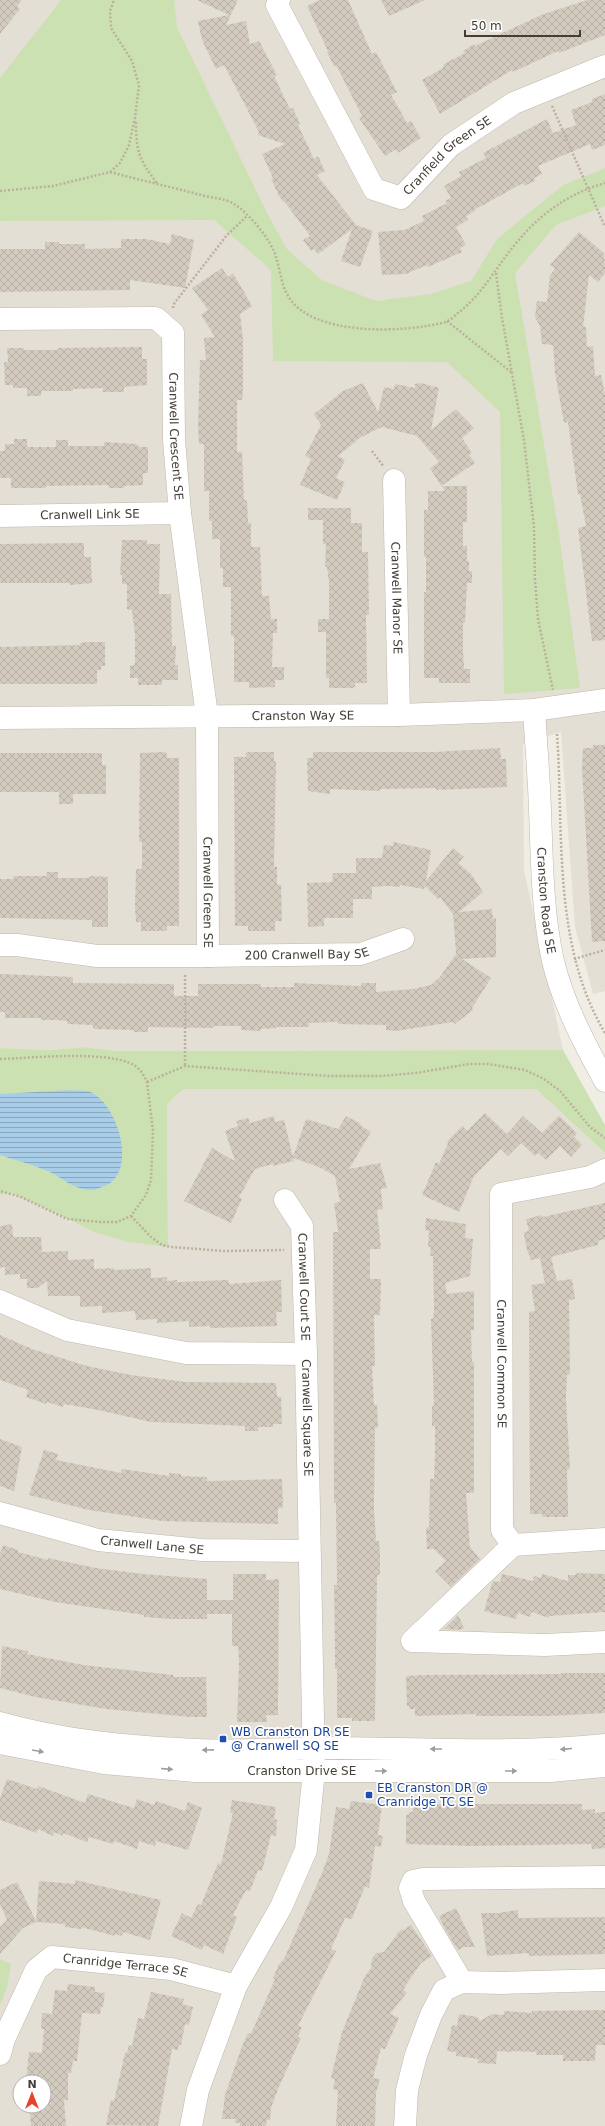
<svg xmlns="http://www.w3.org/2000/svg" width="605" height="2126" viewBox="0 0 605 2126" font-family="'DejaVu Sans',sans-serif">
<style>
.residential{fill:#e4dfd4;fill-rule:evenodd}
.park{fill:#cce1b2}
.water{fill:url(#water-rules)}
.building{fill:url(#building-cross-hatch)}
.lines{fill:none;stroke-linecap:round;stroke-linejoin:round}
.minor-casing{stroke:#beb7ac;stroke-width:23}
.path{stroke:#bbb09b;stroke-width:2.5;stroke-dasharray:2 2;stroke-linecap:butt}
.minor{stroke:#fff;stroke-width:22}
.oneway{fill:#a09e9a}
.transit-dot{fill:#1a4fb4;stroke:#fff;stroke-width:1.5}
.labels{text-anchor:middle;stroke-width:3.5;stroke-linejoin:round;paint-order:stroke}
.street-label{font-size:12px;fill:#423d35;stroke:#fff}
.transit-label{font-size:12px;fill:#164399;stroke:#fff;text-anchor:start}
</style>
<defs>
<pattern id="water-rules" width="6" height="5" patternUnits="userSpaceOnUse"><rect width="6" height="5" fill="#a7cde8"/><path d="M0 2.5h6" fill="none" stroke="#8aa8bd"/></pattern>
<pattern id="building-cross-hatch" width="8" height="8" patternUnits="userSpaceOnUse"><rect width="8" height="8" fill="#d4cbbf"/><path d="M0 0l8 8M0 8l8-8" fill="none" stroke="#b7afa5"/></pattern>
</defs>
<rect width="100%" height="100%" fill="#f0ede5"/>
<g class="residential">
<path d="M0,0H605V991L593,994L575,927L561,732L523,744L524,870L563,1050L115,1051L85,1047L49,1050L0,1048Z"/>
<path d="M183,1089H536L605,1153V2126H0V1195L11,1193L71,1222L168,1247L167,1104ZM20,2082H44V2106H20Z"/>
</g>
<g class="park">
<path d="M61,0H174L177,27L266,211L287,249L322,280L376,301L431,294L471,281L497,239L563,185L605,168V206L556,225L515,273L558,527L580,688L504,694L500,412L447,362L273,361L271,270L214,220L0,221V78Z"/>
<path d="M85,1047L115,1051L563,1050L605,1125V1153L536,1089H183L167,1104L168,1247L128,1242L97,1233L11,1193L0,1195V1048L49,1050Z"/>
<path d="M0,1959L11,1964L7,1988L0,2005Z"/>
</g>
<path class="water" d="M71,1090C76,1091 82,1090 87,1091C117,1098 141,1176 102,1187C99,1188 94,1190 91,1190C76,1190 64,1180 52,1173C35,1165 18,1161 0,1155V1094Z"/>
<g class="building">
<path d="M0,0H22L17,6L20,9L0,34Z"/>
<path d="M197,0H238L226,25L246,21L250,44L259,41L277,75L274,76L290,109L293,108L300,124L298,125L314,159L318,156L325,171L317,175L356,225L373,231L360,267L341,261L352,229L318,254L314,249L311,251L303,240L310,236L284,201L283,202L279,196L271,179L273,178L262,154L285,144L258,135L259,132L224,65L216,69L202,40L198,21L229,15Z"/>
<path d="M320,0H348L372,54L376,52L397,92L391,95L407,123L411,121L421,138L398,153L396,149L385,156L359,118L362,116L336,65L334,66L327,52L328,51L307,6Z"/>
<path d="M381,0H425L389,16Z"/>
<path d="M587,0H605V35L559,53L558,51L513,72L512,70L440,114L422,80L443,68L444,64L465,53L463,51L474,44L475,46L541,15Z"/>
<path d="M605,94V145L592,150L590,144L538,166L542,174L534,178L535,181L524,186L523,183L474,210L475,211L466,216L468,220L456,227L466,245L460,248L462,252L428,267L427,265L406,274L382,275L378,232L404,230L424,221L422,216L447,203L445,201L451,198L444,186L461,176L459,172L486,158L483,153L547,119L553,133L576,125L571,110L592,102V99Z"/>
<path d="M579,232L604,253L605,267V273L598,282L589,275L583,327H586L587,347L593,346L595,376L601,375L605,394V640L592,641L578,528L586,526L580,494H578L568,422L564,423L555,373L553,345L542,344L540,326L535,317L537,301L547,302L550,275L555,269L550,265Z"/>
<path d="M172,234L194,240L185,288L130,280V290L0,292V249H45V242H59V244H85V249L121,248V239H146L170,244Z"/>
<path d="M222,268L228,277L233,273L252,306L240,314L243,339V392L242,400H237V452H242L244,500H247L248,523H251V547H260L262,596H269L271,619H277V633H273L272,667H284V680H275V687L249,688V682H234V636H231V587H223V568H220V539H212V521H209V491H204V444H199L198,425L200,360H206L204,338L215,337L201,315L208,310L192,288Z"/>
<path d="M142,347V359H147V385L124,387V392H103V388L73,389V391H41V396H27V388H13V385H5L4,362H8L7,348H24V350H58V348Z"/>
<path d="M363,383L378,412L384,387L394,389L395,384L415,388V384L421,383L439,388L431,430L456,409L474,428L462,438L472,453L469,455L475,463L441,486L430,468L439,462L417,436L382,427L361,437L338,456L345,460L336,478L345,482L337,500L300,485L311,459L305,456L321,425L314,414L343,391Z"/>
<path d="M14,439H27V447H56V440H68V446H104V442L136,444L140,447H148V473H143V485L124,486V488H109V485L46,486V488H11V478H0V451H5V444H14Z"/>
<path d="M442,486H467V522H463V546H467V561H469V571H472V583H467L465,623H463V648L464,669H470V683H439V678H424V592H426V557H424V510H428V491H445Z"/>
<path d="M308,508H351V523H362V552H368L369,615H366L367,683H355V687L352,688H329V678H326V632H318V619H329V582L327,567H325L326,544H323V520H308Z"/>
<path d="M122,540H147V544H160L159,594H171L172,646H176L175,665H178V680H162V685H138V678H130V666L135,665V635L132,610L127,609V584H122V575H120Z"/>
<path d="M84,543V557H91V559L92,583L70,585L69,583H0V544Z"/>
<path d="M86,642H105V666H101V670H97V684H0V647L80,645V643Z"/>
<path d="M593,745H605V941L592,942L582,768L583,748H593Z"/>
<path d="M500,748L501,759H506L507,787L436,790V788L380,789V791L330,789V794L308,791L307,758H313V752H435Z"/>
<path d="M165,752L167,754V758H179V926H167V930L164,931H141V922H136L135,907L136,869H142V842H139L140,753Z"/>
<path d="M249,752H274V761H276L274,867H277V885H281L282,921H275V931H248V926H235L234,757H246V753Z"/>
<path d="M0,753H102V765H106V794H73V804H59V792H0Z"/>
<path d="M393,842L431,850L426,881L453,848L464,857L458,863L472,875L483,892L459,912L492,909L493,919L496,918V957L462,959L491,978L472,1008L473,1010L455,1024L453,1022L396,1031L386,1030V1025L338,1024V1022L309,1023V1027H276V1028L261,1029V1031L241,1030V1026H214L212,1028L148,1027V1032H134V1030L93,1029V1025L67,1024V1021L57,1020H41V1018H5V1012H0V974L73,977V983L174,984V996H198V984H261V987H294V983L361,986V983H376V992L413,989L431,985L440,977L456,954L455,939L453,914L440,897L438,899L425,886L424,889L400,885V887L388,886L372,887V899H353V918H324V926L308,927L307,883L332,882L333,873H356V858H382L384,845L393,846Z"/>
<path d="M47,872H58V878H86L91,876L108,877V927H92V920L0,918V879H14L13,876H46Z"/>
<path d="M485,1113L507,1134L523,1116L542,1133L559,1116L577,1133L574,1137L582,1145L571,1157L560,1146L546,1160L538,1153L535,1156L521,1143L508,1156L501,1149L474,1176L459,1212L422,1195L436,1162L439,1164L448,1143L447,1142L462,1126L467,1131Z"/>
<path d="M274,1116L275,1122L284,1120L293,1157L306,1119L338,1129L346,1116L361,1124L360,1125L371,1132L349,1169L380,1163L387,1188L381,1189L383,1209L377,1210L381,1249H370V1279H381L380,1315H374L375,1366H372L374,1405H377L378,1427L375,1428L374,1507L376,1541H379L380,1555V1575H377L375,1721H352V1718H337V1669H335V1654L334,1585H337L336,1503H334L333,1232H338L334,1203L340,1202L335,1176L319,1167L293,1158L294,1161L273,1166V1164L255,1169L239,1197L242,1199L231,1223L184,1201L212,1148L235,1161L225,1131L238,1126L236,1121L248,1118L250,1123Z"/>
<path d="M605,1203V1239L598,1241V1245L551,1257L557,1281L572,1279L575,1299L569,1300L570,1374L567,1375L566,1399L570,1469L567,1470L568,1508V1517H542V1514H530L529,1312L535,1311L531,1285L545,1283L540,1258L531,1260L527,1250L524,1235V1232L529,1231L526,1219L542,1215L543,1217Z"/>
<path d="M426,1218L466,1224L465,1238L473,1239L470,1276L445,1283L447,1294L474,1291V1330H471L472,1362H474V1493H466L470,1547L480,1559L451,1587L435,1571L446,1561L434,1549H427L426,1528L429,1527L430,1479H434L435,1455V1426H432V1406H434L431,1319H433L434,1310L433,1256H430L431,1247H428L429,1231L425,1230Z"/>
<path d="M12,1224L13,1237H41L42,1252L68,1251V1260L94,1259V1269L114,1268V1270L151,1268V1278L167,1277V1281L177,1280V1282L228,1280L229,1284L281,1280L282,1312H276L277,1326L210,1328V1326L189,1327V1321L157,1323V1319L136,1320L135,1311L102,1313V1306L80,1307V1296H48L47,1281L38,1288H27V1279H20V1274L5,1275V1267L0,1268V1226Z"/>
<path d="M0,1335L32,1349L87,1366L131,1375L186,1382L276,1383L277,1397H281L282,1424H273V1427H258V1431H245V1426L151,1422L98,1410L64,1404L63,1407L47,1402L46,1404L26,1397L28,1390L0,1380Z"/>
<path d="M0,1439L22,1447L14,1491L0,1486Z"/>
<path d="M44,1450L58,1454L56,1460L121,1473L122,1469L169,1476V1473L181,1474V1476L207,1477V1481L282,1479L283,1505L282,1508H278V1524L162,1521L89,1510L29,1495Z"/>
<path d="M3,1545L18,1550V1552L48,1560V1558L96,1568L143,1574L207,1579V1600H233V1574H266V1580L279,1579L278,1715H266L267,1722H237L239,1662L238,1646H232V1614H207V1619H170L144,1617V1615L55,1602L0,1589V1554Z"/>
<path d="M576,1573L605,1574V1612L549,1616V1618L531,1612L530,1617L518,1613L516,1619L484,1611L492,1583L494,1581L500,1582L502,1574L533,1581L534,1576L541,1578L542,1574L568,1581V1575H576Z"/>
<path d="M458,1615L464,1628L460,1630L444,1629Z"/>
<path d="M2,1646L28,1651L27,1654L83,1665L173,1675V1677H206L207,1717H191L106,1709L35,1697L0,1688Z"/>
<path d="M561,1673H605V1713L549,1716H476V1714L415,1716V1709H409V1706H407L406,1676L425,1675L561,1674Z"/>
<path d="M7,1779L37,1789L38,1786L85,1803L88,1794L134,1808L137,1799L154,1805L156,1801L185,1811L188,1802L202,1808L188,1850L156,1841L155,1846L139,1841L137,1849L114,1841L113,1844L89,1837L87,1842L63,1833V1836L54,1832L53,1836L38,1829L37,1833L0,1820V1798Z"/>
<path d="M232,1800L276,1807L274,1819L277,1820L276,1836L271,1835L262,1871L258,1870L250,1891L246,1890L233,1915L237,1917L223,1954L204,1945L202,1950L171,1936L182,1913L191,1918L198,1904L201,1905L218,1863L221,1864L233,1813H230Z"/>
<path d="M351,1801L382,1805L378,1835L383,1836L381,1847L375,1846L369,1888L365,1886L352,1919L345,1918L331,1949L336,1951L298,2026L302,2027L298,2037L301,2038L278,2089L271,2108L270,2120H267L266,2126H240V2123H235V2119H222L225,2095L241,2049L248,2033L251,2034L275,1979L273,1978L279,1964L284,1959L322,1873L329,1854L336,1807L349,1809Z"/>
<path d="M413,1804H582V1810L595,1809V1813L605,1812V1848L592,1849L591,1844L471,1846L406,1844V1815H409V1812H413Z"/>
<path d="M75,1880L161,1900L150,1940L123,1932L122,1936L115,1934V1936L81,1927V1929L65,1927V1924L36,1922L23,1928L0,1954V1927L7,1920L0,1904V1890L17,1882L36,1921L39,1881L75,1884Z"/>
<path d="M456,1908L475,1947H464L458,1950L446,1931L439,1916Z"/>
<path d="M518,1910V1918L605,1917V1954L529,1956V1953L487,1956L481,1913H498Z"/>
<path d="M411,1925L432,1956L421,1963L410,1979L403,1990L407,1992L390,2014L399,2018L385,2049L381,2048L373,2078L380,2079L376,2093L375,2126H336L338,2090L333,2089L335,2080L331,2078L342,2032L365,1976L371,1968L372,1959L376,1953L384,1952L401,1929L402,1931Z"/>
<path d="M68,1984L95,1987V1992L105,1993L103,2007H101L100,2014L82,2013L77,2061H73L71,2073H68V2100H64L66,2126H31L30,2111L44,2110V2082H26L29,2052L42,2053L44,2029H41L42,2013L52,2014L55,1990L67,1991Z"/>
<path d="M151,1992L184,1999L182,2004L193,2007L189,2025L185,2024L181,2045L179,2044L178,2050L172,2049L158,2126L106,2125L111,2100L114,2101L125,2053H127L129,2045L132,2046L138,2018L144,2019Z"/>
<path d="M605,2010V2045H596L595,2061H563V2055H536V2052L512,2051V2052L497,2051L496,2064L478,2063V2059L456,2056V2052L447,2051L452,2025L457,2026L459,2014L477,2017L480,2021L492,2014L504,2015V2011L532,2013V2011Z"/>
</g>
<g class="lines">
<g class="minor-casing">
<g id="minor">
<path id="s1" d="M279,0L277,5L374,189L401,198L451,145L514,103L605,66"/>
<path id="s2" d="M0,319L156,318L173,333L174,440L180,513L207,716L208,956H97L17,945H0"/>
<path id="s3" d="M394,480L399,715"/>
<path id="s4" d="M0,516L180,513"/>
<path id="s5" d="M534,710C536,743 539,777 540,810C542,861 542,911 553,961C563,1003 584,1043 605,1081"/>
<path id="s6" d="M0,718L399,715L534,710L605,700"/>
<path id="s7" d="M208,956L361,954L403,939"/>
<path id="s8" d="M605,1170L590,1177L501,1194L502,1530L513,1545L605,1539"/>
<path id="s9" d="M285,1200L302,1226L306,1354"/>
<path id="s10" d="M0,1301L67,1330L186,1353L306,1354L314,1771L306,1850L281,1907L236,1986L198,2090L191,2126"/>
<path id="s11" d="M0,1513L98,1540L202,1550L308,1551"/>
<path d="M513,1545L412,1641L545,1645L605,1642"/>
<path d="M0,1723C63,1741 131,1747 196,1750C244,1752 292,1748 340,1748C428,1749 517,1754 605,1745"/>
<path id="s12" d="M0,1743L104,1763L195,1771H550L605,1766"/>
<path d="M462,1982L414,1901L410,1888L413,1881L423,1879L605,1877"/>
<path id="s13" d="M0,2054L4,2039L36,1970L52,1957L171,1969L236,1986"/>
<path d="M405,2126L407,2090L416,2055L431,2015L444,1990L462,1982L502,1983L605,1980"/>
</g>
</g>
<g class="path">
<path d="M552,106L605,227"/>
<path d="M136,122C136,151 139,160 157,183"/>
<path d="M110,172C140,180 171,187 201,195C211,198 225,198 234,204C248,212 272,241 276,257C280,269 281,284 288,296C312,337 405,333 446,322C450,320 455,316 458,313C484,293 497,265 518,241C541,213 570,193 605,183"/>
<path d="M0,191L53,186L110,172L120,163L129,145L135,118L139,85L132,61L111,28L110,11L114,0"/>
<path d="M496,273L502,318L524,440L534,527L535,580L538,619L553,690"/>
<path d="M173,308V305L227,235L247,216"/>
<path d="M447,321L511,372"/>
<path d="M372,451L384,467"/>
<path d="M557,734C564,833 552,944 605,1033"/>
<path d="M574,959L605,950"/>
<path d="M185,975V1066"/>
<path d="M0,1059C33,1058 107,1050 134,1065C140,1069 144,1075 147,1082L153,1131L151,1180L146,1195L131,1216L117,1222H100L67,1219L21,1197L0,1191"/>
<path d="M147,1082L185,1066L329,1076H381L416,1073L469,1064H488L525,1070L544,1079L560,1091L590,1127L605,1138"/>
<path d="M131,1216L151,1237L162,1245L171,1247L224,1251L284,1250"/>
</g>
<use href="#minor" class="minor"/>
</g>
<defs><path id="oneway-solid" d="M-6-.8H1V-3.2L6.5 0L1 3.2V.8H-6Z"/></defs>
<g class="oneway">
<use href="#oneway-solid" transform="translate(436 1749) rotate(-180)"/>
<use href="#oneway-solid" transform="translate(566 1749) rotate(175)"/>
<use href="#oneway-solid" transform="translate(208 1750) rotate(179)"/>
<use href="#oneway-solid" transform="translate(38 1751) rotate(10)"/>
<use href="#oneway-solid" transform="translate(167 1769) rotate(5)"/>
<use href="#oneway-solid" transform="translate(381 1771)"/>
<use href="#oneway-solid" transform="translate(511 1771)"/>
</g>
<g class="transit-dot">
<rect x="219" y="1735" width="8" height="8" rx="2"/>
<rect x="365" y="1791" width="8" height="8" rx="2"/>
</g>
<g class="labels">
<g class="street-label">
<text dy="4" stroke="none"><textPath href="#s1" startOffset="305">Cranfield Green SE</textPath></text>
<text dy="4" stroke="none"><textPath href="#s2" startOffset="282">Cranwell Crescent SE</textPath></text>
<text dy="4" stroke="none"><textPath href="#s4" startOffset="90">Cranwell Link SE</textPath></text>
<text dy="4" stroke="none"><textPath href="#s3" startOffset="118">Cranwell Manor SE</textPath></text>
<text dy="4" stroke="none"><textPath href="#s6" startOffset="303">Cranston Way SE</textPath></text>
<text dy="4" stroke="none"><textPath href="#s2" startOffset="740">Cranwell Green SE</textPath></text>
<text dy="4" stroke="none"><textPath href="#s5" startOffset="191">Cranston Road SE</textPath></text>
<text dy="4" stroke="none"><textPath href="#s7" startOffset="99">200 Cranwell Bay SE</textPath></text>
<text dy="4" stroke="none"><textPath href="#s9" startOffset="92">Cranwell Court SE</textPath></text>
<text dy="4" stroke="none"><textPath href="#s8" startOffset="277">Cranwell Common SE</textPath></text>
<text dy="4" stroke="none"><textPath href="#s10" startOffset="378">Cranwell Square SE</textPath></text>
<text dy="4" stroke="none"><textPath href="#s11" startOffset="156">Cranwell Lane SE</textPath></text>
<text dy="4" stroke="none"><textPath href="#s12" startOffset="304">Cranston Drive SE</textPath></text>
<text dy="4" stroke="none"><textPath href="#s13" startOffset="186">Cranridge Terrace SE</textPath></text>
</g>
<g class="transit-label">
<text x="231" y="1736">WB Cranston DR SE<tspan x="231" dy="14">@ Cranwell SQ SE</tspan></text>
<text x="377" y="1792">EB Cranston DR @<tspan x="377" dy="14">Cranridge TC SE</tspan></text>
</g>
</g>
<g transform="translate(32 2094)"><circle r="19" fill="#ffffff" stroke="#b3b1ae"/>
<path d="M0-3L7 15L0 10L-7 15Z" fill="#e34529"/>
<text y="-6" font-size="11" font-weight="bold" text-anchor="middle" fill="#423d35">N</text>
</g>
<path d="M465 30v6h115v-6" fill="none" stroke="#423d35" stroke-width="2"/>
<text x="471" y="30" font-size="12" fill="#423d35" stroke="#ffffff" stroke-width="3" paint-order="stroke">50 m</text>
</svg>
